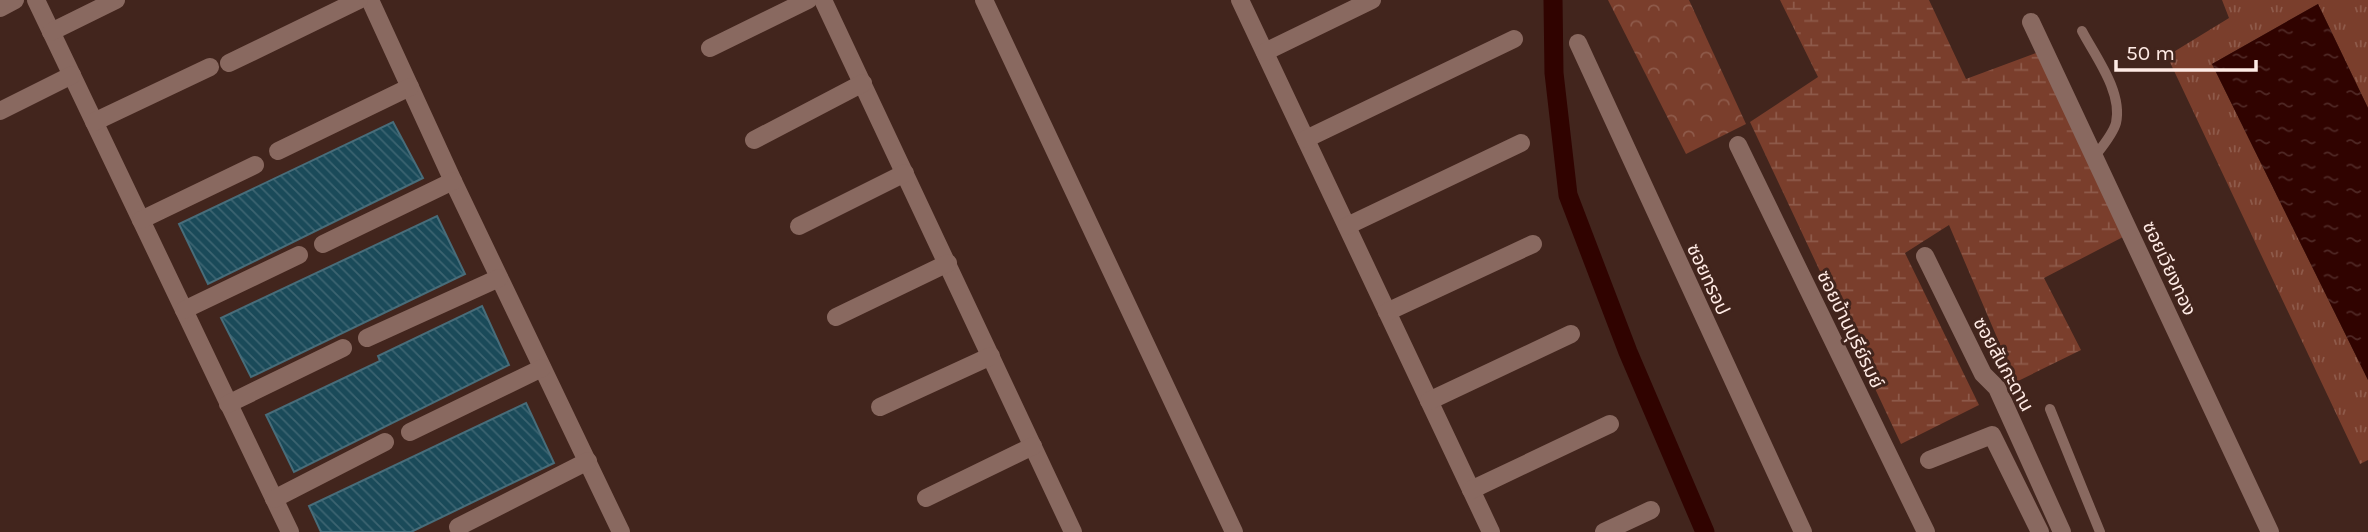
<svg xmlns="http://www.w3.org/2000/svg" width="2368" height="532" viewBox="0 0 2368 532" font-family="Karla,'Noto Sans Thai',sans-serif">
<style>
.grass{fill:url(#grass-tufts)}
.forest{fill:url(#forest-crowns)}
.wetland{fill:url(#wetland-marsh)}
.water{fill:url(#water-ripples)}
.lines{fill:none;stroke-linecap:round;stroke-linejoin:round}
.canal{stroke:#300300;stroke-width:19}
.building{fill:url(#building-back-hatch);stroke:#486d7a;stroke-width:2}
.service{stroke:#896960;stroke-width:10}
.minor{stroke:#896960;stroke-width:18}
.labels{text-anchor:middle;stroke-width:6;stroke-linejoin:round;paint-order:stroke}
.street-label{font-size:19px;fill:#ffebe5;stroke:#42251d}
</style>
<defs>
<pattern id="grass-tufts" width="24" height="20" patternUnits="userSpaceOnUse" patternTransform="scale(1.75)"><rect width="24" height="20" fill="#7a3e2c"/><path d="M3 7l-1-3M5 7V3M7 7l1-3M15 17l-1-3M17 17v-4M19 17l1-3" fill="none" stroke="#8e5a4a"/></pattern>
<pattern id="forest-crowns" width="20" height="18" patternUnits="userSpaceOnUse" patternTransform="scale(1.75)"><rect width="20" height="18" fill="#7a3e2c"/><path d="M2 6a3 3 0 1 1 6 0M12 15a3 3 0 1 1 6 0" fill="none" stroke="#8e5a4a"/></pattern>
<pattern id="wetland-marsh" width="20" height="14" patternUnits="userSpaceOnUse" patternTransform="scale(1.75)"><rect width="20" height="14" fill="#7a3e2c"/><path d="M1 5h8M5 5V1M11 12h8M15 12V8" fill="none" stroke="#8e5a4a"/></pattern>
<pattern id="water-ripples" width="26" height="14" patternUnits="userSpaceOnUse" patternTransform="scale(1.75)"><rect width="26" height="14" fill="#300300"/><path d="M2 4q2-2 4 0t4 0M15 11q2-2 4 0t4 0" fill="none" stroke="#4f2825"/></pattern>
<pattern id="building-back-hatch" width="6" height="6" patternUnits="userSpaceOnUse" patternTransform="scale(1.75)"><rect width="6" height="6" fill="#1a4a59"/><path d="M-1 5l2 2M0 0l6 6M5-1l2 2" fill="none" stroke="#3c6471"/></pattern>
</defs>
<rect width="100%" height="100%" fill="#42251d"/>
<path class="grass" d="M2222,0H2368V108L2318,4L2212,64L2368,380V460L2360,464L2167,56L2229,18Z"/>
<path class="forest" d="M1608,0H1689L1746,124L1686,154Z"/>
<path class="wetland" d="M1780,0H1929L1966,79L2036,53L2100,182L2123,237L2044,278L2081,350L2016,382L1949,225L1905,253L1979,405L1901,444L1750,122L1818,77Z"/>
<path class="water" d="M2318,4L2368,108V380L2212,64Z"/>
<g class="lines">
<path class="canal" d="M1553,0L1554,73L1568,195L1628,352L1705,532"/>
</g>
<g class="building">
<path d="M393,122L423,178L208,284L179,224Z"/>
<path d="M437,216L465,274L251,377L221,318Z"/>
<path d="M482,306L509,365L294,472L266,415L380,361L378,356Z"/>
<path d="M526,403L554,463L411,532H321L309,506Z"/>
</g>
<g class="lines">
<g class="service">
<path d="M2082,31C2095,56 2123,92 2116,123C2113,134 2102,147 2095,156"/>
<path d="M2050,409L2100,532"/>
</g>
<g class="minor">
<path d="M36,0L290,532"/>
<path d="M370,0L453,181L621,532"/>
<path d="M823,0L1073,532"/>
<path d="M984,0L1234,532"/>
<path d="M1240,0L1491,532"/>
<path d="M0,8L15,0"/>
<path d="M2031,22L2270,532"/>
<path d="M51,32L116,0"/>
<path d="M1578,43L1803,532"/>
<path d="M710,48L808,0"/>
<path d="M1265,52L1372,0"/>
<path d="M229,63L359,0"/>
<path d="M0,111L72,75"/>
<path d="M94,122L210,67"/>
<path d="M1306,139L1514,39"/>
<path d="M754,140L863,83"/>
<path d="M1738,145L1926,532"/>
<path d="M278,151L410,87"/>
<path d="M141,220L255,165"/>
<path d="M799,226L905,173"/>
<path d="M1347,226L1521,143"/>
<path d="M323,244L453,181"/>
<path d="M1925,256L1983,374L1997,388L2062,532"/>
<path d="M184,310L299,255"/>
<path d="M1387,312L1533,244"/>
<path d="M836,317L948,263"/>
<path d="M367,338L499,278"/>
<path d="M1429,401L1571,334"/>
<path d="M228,404L343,348"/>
<path d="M880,407L991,356"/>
<path d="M410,432L542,368"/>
<path d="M1929,460L1992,435L2040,532"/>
<path d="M1471,490L1610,424"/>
<path d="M926,498L1033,446"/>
<path d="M274,499L385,442"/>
<path d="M458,527L588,461"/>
<path d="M1604,532L1651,510"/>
</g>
</g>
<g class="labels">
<g class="street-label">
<text transform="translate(2170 268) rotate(65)" y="7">ซอยเวียงทอง</text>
<text transform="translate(1709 279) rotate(65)" y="7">ซอยทรอป</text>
<text transform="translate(1851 329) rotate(64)" y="7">ซอยบ้านบุรีย์รมย์</text>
<text transform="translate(2004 364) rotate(61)" y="7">ซอยสันกะดาน</text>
</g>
</g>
<path d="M2116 60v10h140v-10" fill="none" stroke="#ffebe5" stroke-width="3.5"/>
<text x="2126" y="60" font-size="21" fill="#ffebe5" stroke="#42251d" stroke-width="5" paint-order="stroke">50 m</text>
</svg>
